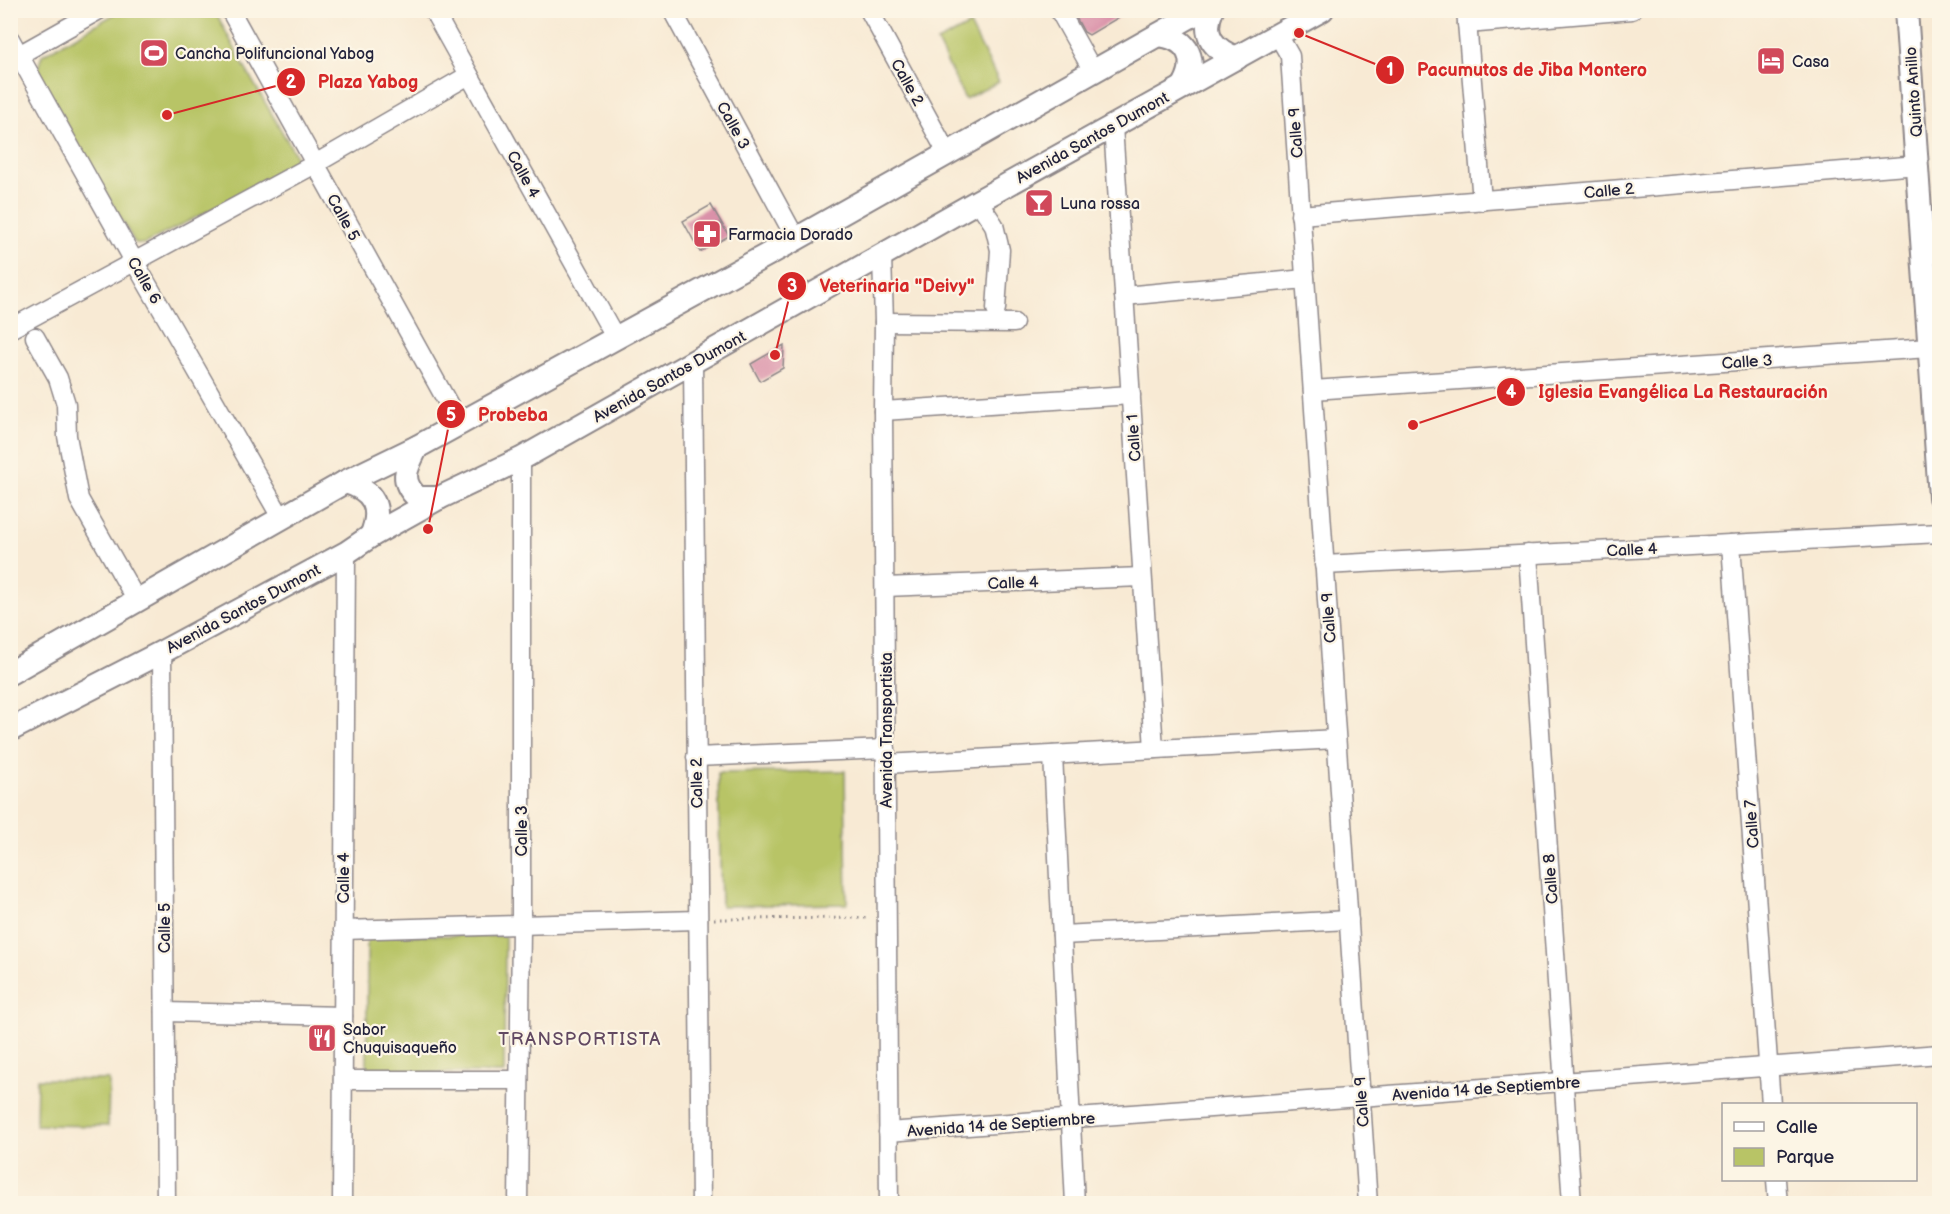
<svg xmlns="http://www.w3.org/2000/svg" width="1950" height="1214" viewBox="0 0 1950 1214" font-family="'Balsamiq Sans',sans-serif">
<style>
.green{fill:#b8c466;stroke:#6d7350;stroke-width:1.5}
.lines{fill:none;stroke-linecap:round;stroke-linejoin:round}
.stream{stroke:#46abc6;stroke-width:5}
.building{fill:#da91a9}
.minor-casing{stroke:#8d8688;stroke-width:21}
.major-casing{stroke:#8d8688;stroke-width:26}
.path{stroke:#8d8688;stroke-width:3;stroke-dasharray:1.5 4.5;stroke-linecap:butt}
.minor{stroke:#fff;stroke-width:18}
.major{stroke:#fff;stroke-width:22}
.labels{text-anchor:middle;stroke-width:4.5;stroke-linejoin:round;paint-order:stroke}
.poi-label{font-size:16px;fill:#22223b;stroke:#fcf5e5;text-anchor:start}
.street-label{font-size:16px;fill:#22223b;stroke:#fcf5e5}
.neighbourhood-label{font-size:18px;letter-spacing:1.5px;fill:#624962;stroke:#fcf5e5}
.leader{fill:none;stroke:#d62828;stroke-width:2}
.callout-dot{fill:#d62828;stroke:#fcf5e5;stroke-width:2}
.mark-label{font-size:18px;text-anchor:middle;font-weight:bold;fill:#fff}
.callout-label{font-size:18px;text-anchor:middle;font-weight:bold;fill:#d62828;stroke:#fcf5e5;stroke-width:4.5;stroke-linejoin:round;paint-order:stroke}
</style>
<rect width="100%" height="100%" fill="#fcf5e5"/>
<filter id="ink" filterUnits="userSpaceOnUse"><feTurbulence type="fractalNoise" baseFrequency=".0167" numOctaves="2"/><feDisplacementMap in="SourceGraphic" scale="12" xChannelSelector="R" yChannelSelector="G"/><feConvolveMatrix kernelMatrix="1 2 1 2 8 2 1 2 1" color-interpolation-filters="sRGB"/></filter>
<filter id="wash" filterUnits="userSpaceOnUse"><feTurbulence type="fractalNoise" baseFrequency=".008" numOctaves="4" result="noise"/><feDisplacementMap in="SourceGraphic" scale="24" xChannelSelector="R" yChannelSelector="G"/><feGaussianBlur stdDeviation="1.35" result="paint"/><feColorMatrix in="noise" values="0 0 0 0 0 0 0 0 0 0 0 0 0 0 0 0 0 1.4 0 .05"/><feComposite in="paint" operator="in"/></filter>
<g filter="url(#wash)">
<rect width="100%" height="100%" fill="#f8ead4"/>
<g class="green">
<path d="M120,11H215L245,68L295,154L296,161L291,169L144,244L135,243L39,77L38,68L42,55Z"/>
<path d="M970,25L999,82L965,99L937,42Z"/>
<path d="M845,771L847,904L721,906L718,773Z"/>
<path d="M367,935L505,936L504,1073H367Z"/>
<path d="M37,1079L109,1080L108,1126L36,1125Z"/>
</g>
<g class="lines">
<path class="stream" d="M1939,10L1940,14"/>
</g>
<g id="blocks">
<g class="building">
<path d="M1072,10H1131L1089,35L1084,32Z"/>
<path d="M711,205L729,236L700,252L683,221Z"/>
<path d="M784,345L783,368L760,381L751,364Z"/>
</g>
</g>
</g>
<g filter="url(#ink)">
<use href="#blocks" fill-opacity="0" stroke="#8d8688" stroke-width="1.5"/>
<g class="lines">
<g class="minor-casing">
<g id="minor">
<path d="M230,10L459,423"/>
<path d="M433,10L615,337"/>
<path d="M672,10L796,239"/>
<path d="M869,10L947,153"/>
<path d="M1059,10L1093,71"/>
<path d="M1466,10L1482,201"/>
<path d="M1467,24L1632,10"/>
<path d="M1278,35L1290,56L1368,1204"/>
<path d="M10,39L134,261L282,519"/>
<path d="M10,60L99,10"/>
<path d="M1113,126L1154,749"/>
<path d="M978,201L994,225L1000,250L996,309"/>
<path d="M1300,215L1918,165"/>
<path d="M882,256L884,322L883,411L889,1204"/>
<path d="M1124,296L1305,279"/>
<path d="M884,322L1014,323"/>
<path d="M10,329L315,164L469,75"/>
<path d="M35,337L58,378L66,404L67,436L79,499L137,601"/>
<path d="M693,362L701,1204"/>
<path d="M1313,390L1929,348"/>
<path d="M883,411L1131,395"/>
<path d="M1731,544L1771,1104"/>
<path d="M1528,554L1572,1204"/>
<path d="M1324,565L1940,533"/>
<path d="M885,587L1142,577"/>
<path d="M162,652L166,1204"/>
<path d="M1053,755L1075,1204"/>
<path d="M696,757L886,749"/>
<path d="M886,764L1336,739"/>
<path d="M343,930L698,920"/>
<path d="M1062,935L1349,920"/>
<path d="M165,1012L343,1016"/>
<path d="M343,1080H519"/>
<path d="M888,1132L1940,1054"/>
<path d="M1776,1180L1778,1204"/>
<path d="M342,1204L346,553"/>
<path d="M518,1204L521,926V459"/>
</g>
</g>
<g class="major-casing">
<g id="major">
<path d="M1212,10C1201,35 1214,50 1237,58"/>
<path d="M1906,10L1940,497"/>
<path d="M1158,35C1189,38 1199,61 1183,87"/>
<path d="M417,447C407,467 398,480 418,498H439"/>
<path d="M345,482C374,490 383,508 371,536"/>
<path d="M10,673L345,482L417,447L796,239L1202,10"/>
<path d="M10,730L162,652L346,553L371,536L439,498L521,459L978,201L1322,10"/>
</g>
</g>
<path class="path" d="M714,919L870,918"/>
<use href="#minor" class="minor"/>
<use href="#major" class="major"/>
</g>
</g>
<defs>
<g id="stadium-square" transform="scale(1.5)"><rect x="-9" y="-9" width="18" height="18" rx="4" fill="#d1495b" stroke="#fcf5e5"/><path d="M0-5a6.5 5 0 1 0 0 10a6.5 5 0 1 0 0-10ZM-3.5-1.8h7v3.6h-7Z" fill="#fff"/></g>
<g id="hotel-square" transform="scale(1.5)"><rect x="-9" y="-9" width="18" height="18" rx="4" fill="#d1495b" stroke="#fcf5e5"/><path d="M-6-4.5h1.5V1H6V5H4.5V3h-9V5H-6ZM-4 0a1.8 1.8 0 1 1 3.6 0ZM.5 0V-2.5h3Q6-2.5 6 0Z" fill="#fff"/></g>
<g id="bar-square" transform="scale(1.5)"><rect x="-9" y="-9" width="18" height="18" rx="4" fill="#d1495b" stroke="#fcf5e5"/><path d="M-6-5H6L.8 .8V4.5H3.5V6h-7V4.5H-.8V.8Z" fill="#fff"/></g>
<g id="pharmacy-square" transform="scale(1.5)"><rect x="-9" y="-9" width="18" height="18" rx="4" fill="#d1495b" stroke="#fcf5e5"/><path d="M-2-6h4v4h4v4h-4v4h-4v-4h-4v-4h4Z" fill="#fff"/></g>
<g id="restaurant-square" transform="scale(1.5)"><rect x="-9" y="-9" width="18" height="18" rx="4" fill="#d1495b" stroke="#fcf5e5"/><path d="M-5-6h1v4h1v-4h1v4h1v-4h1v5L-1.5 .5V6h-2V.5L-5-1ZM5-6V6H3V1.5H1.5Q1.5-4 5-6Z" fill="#fff"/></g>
</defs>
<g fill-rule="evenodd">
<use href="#stadium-square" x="154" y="53"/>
<use href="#hotel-square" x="1771" y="61"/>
<use href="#bar-square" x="1039" y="203"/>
<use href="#pharmacy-square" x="707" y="234"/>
<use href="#restaurant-square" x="322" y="1038"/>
</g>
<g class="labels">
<g class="poi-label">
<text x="175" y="59">Cancha Polifuncional Yabog</text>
<text x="1792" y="67">Casa</text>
<text x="1060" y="209">Luna rossa</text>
<text x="728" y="240">Farmacia Dorado</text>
<text x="343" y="1035">Sabor<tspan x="343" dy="18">Chuquisaqueño</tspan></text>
</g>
<g class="street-label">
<text transform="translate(908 82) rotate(61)" y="6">Calle 2</text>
<text transform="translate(1913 92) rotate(-94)" y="6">Quinto Anillo</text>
<text transform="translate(734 125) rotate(61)" y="6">Calle 3</text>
<text transform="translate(1295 133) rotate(-94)" y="6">Calle 9</text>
<text transform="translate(1092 137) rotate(-29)" y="6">Avenida Santos Dumont</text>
<text transform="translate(524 174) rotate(61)" y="6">Calle 4</text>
<text transform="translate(1609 190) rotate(-5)" y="6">Calle 2</text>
<text transform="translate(344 217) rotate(61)" y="6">Calle 5</text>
<text transform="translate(145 280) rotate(60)" y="6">Calle 6</text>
<text transform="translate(1747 361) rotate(-4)" y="6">Calle 3</text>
<text transform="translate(669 376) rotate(-29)" y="6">Avenida Santos Dumont</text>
<text transform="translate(1133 438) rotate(-94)" y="6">Calle 1</text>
<text transform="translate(1632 549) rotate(-3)" y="6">Calle 4</text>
<text transform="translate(1013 582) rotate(-2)" y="6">Calle 4</text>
<text transform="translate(243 608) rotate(-28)" y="6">Avenida Santos Dumont</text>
<text transform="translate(1328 618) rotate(-94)" y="6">Calle 9</text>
<text transform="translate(886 730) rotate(-90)" y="6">Avenida Transportista</text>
<text transform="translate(696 783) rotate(-91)" y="6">Calle 2</text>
<text transform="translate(1751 824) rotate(-94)" y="6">Calle 7</text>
<text transform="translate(521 831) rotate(-90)" y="6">Calle 3</text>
<text transform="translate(343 878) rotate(-90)" y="6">Calle 4</text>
<text transform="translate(1550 879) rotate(-94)" y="6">Calle 8</text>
<text transform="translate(164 928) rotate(-90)" y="6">Calle 5</text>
<text transform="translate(1486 1088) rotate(-4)" y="6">Avenida 14 de Septiembre</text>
<text transform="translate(1361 1102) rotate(-94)" y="6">Calle 9</text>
<text transform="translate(1001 1124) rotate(-4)" y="6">Avenida 14 de Septiembre</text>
</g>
<g class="neighbourhood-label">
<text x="580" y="1045">TRANSPORTISTA</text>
</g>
</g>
<path class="leader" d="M1299 33L1390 70M167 115L291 82M775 355L792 286M1413 425L1511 392M428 529L451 414"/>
<g class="callout-dot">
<circle cx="1299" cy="33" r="6"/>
<circle cx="167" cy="115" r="6"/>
<circle cx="775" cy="355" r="6"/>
<circle cx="1413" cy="425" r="6"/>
<circle cx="428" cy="529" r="6"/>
<circle cx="1390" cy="70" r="15"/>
<circle cx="291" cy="82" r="15"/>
<circle cx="792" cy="286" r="15"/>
<circle cx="1511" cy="392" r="15"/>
<circle cx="451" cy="414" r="15"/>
</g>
<g class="mark-label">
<text x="1390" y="76">1</text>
<text x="291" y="88">2</text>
<text x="792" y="292">3</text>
<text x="1511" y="398">4</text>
<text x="451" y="421">5</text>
</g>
<g class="callout-label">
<text x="1532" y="76">Pacumutos de Jiba Montero</text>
<text x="368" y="88">Plaza Yabog</text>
<text x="897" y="292">Veterinaria "Deivy"</text>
<text x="1683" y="398">Iglesia Evangélica La Restauración</text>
<text x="513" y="421">Probeba</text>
</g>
<rect width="1950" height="1214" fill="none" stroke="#fcf5e5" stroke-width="36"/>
<rect x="1722" y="1103" width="195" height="78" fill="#fcf5e5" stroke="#a5a1a1" stroke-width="1.5"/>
<rect x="1734" y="1122" width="30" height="9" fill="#ffffff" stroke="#a5a1a1" stroke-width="1.5"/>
<text x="1776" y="1133" font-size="18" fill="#22223b">Calle</text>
<rect x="1734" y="1148" width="30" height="18" fill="#b8c466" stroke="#a5a1a1" stroke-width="1.5"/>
<text x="1776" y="1163" font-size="18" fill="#22223b">Parque</text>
</svg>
